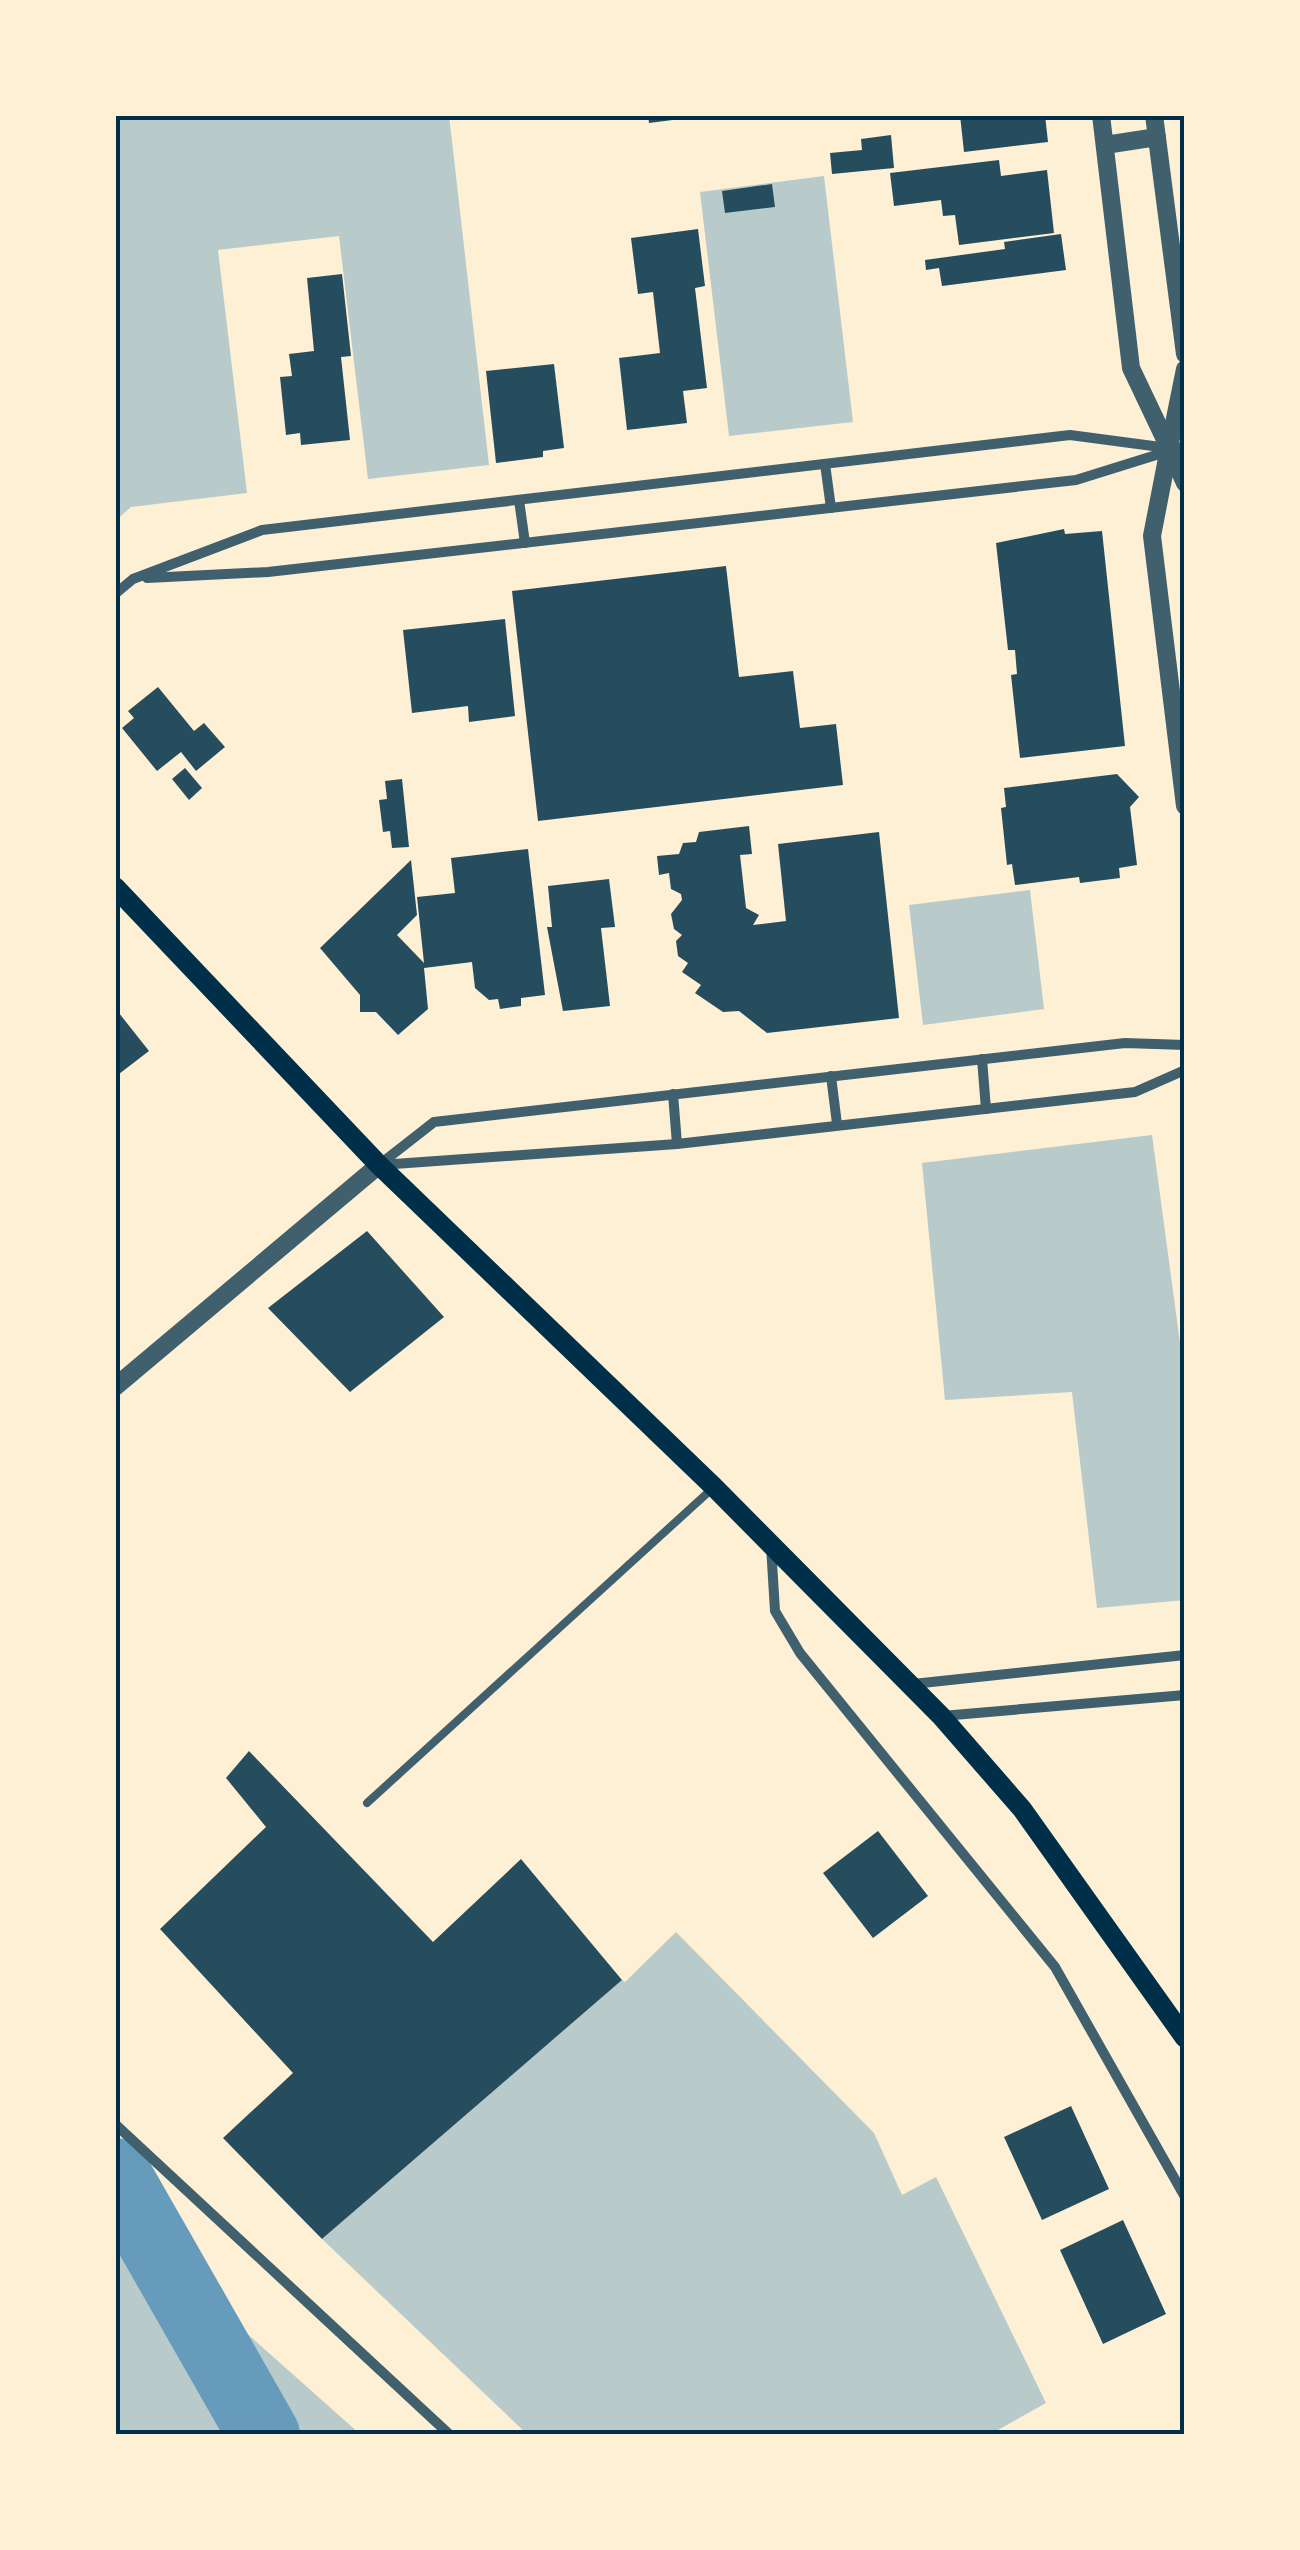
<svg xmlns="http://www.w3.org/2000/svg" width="1300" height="2550" viewBox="0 0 1300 2550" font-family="Ubuntu,sans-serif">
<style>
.green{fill:#b9caca}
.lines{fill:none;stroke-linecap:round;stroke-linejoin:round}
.river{stroke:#669bbc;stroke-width:72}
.building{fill:#264d5e}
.service{stroke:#3f606c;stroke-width:8}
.minor{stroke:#3f606c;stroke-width:10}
.tertiary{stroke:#3f606c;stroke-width:18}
.secondary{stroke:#003049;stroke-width:20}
.neatline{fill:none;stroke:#003049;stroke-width:4}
</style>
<rect width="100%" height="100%" fill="#fdf0d5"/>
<g class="green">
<path d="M115,115H449L489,465L368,479L339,236L218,250L247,493L131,507L115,521Z"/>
<path d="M824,176L853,422L729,436L700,192Z"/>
<path d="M1030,890L1044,1009L923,1025L909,905Z"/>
<path d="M1152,1135L1185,1380V1600L1097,1608L1072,1392L945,1400L922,1163Z"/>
<path d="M676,1932L874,2133L902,2195L936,2177L1046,2403L989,2435H528L322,2239L622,1980L625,1982Z"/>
<path d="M115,2216L361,2435H116Z"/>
</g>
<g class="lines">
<path class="river" d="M115,2174L264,2435"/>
</g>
<g class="building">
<path d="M648,115H696V117L649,123Z"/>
<path d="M960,115H1045L1048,142L964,152Z"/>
<path d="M891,135L894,168L832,174L830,153L862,150L861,139Z"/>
<path d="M999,160L1001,176L1047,170L1054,233L959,245L955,215L943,216L941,200L894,206L890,173Z"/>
<path d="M772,184L775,207L725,213L722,191Z"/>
<path d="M698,229L705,286L695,288L707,388L683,391L687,423L627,430L619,358L660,353L653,292L638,294L631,238Z"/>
<path d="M1061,234L1066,270L942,286L939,268L926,270L925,260L1005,249L1004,242Z"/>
<path d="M342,274L351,356L341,357L350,440L301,445L300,433L286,435L280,377L292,376L289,354L314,351L307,278Z"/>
<path d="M554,364L564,448L543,451V457L496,463L486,371Z"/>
<path d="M1064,529L1065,534L1102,531L1125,746L1020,758L1011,675L1017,674L1015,650H1008L996,543Z"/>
<path d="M726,566L739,677L793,671L800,728L836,724L843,785L538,821L512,591Z"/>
<path d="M505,619L515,716L469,722L468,706L412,713L403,630Z"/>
<path d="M158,687L194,731L204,723L225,747L196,771L181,752L157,771L122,728L134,718L128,711Z"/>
<path d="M185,768L202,788L189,800L172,779Z"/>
<path d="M1117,774L1139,797L1130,807L1137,865L1119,868L1120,878L1080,883L1079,877L1015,885L1012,864L1007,865L1001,808L1006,807L1004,788Z"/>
<path d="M402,779L409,847L392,848L390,831L383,832L379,800L387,799L385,781Z"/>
<path d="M749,826L752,854L740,855L746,908L759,915L753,925L786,921L778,844L879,832L899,1018L767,1033L739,1011L723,1012L695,993L701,985L682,972L688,963L678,956L676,941L682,935L674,929L671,914L682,900L681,894L671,889L669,873L659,875L657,856L679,854L683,843L696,842L699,832Z"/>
<path d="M528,849L545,995L521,998V1006L500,1009L498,999L489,1000L475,988L472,962L424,968L428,1009L398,1035L376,1012H360V995L320,948L411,860L417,915L397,935L424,963L417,897L455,893L451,858Z"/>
<path d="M609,879L615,927L601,928L610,1006L563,1011L547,927H552L548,886Z"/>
<path d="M115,1008L149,1051L115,1077Z"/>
<path d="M367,1231L444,1317L350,1392L268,1308Z"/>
<path d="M249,1751L433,1942L521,1859L622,1980L322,2239L223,2138L293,2073L160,1929L266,1827L226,1778Z"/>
<path d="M878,1831L928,1896L873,1938L823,1873Z"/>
<path d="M1071,2106L1109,2189L1042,2220L1004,2137Z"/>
<path d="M1123,2220L1166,2314L1103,2344L1060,2250Z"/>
</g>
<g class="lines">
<path class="service" d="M367,1803L714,1487"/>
<g class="minor">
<path d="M825,464L831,508"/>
<path d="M519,500L525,543"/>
<path d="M147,578L268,572L1076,480L1185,446"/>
<path d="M115,594L133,579L262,530L1070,435L1168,448"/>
<path d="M982,1059L986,1109"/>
<path d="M831,1076L837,1124"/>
<path d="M673,1094L677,1144"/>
<path d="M379,1165L434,1122L1125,1043L1185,1045"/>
<path d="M380,1165L677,1144L1135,1092L1185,1070"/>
<path d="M771,1546L775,1611L800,1653L1055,1967L1185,2197"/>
<path d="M913,1684L1185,1655"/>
<path d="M942,1716L1185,1695"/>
<path d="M115,2124L450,2435"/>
</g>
<g class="tertiary">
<path d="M1101,115L1131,368L1169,448L1152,536L1185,806"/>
<path d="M1154,115L1185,354"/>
<path d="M1105,145L1157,137"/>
<path d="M1185,369L1169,448L1185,483"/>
<path d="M115,1387L379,1165"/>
</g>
<path class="secondary" d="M115,887L379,1165L714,1487L941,1716L1022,1809L1185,2038"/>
</g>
<rect width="1300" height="2550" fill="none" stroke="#fdf0d5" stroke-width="235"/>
<rect x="118" y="118" width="1064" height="2314" class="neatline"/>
</svg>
